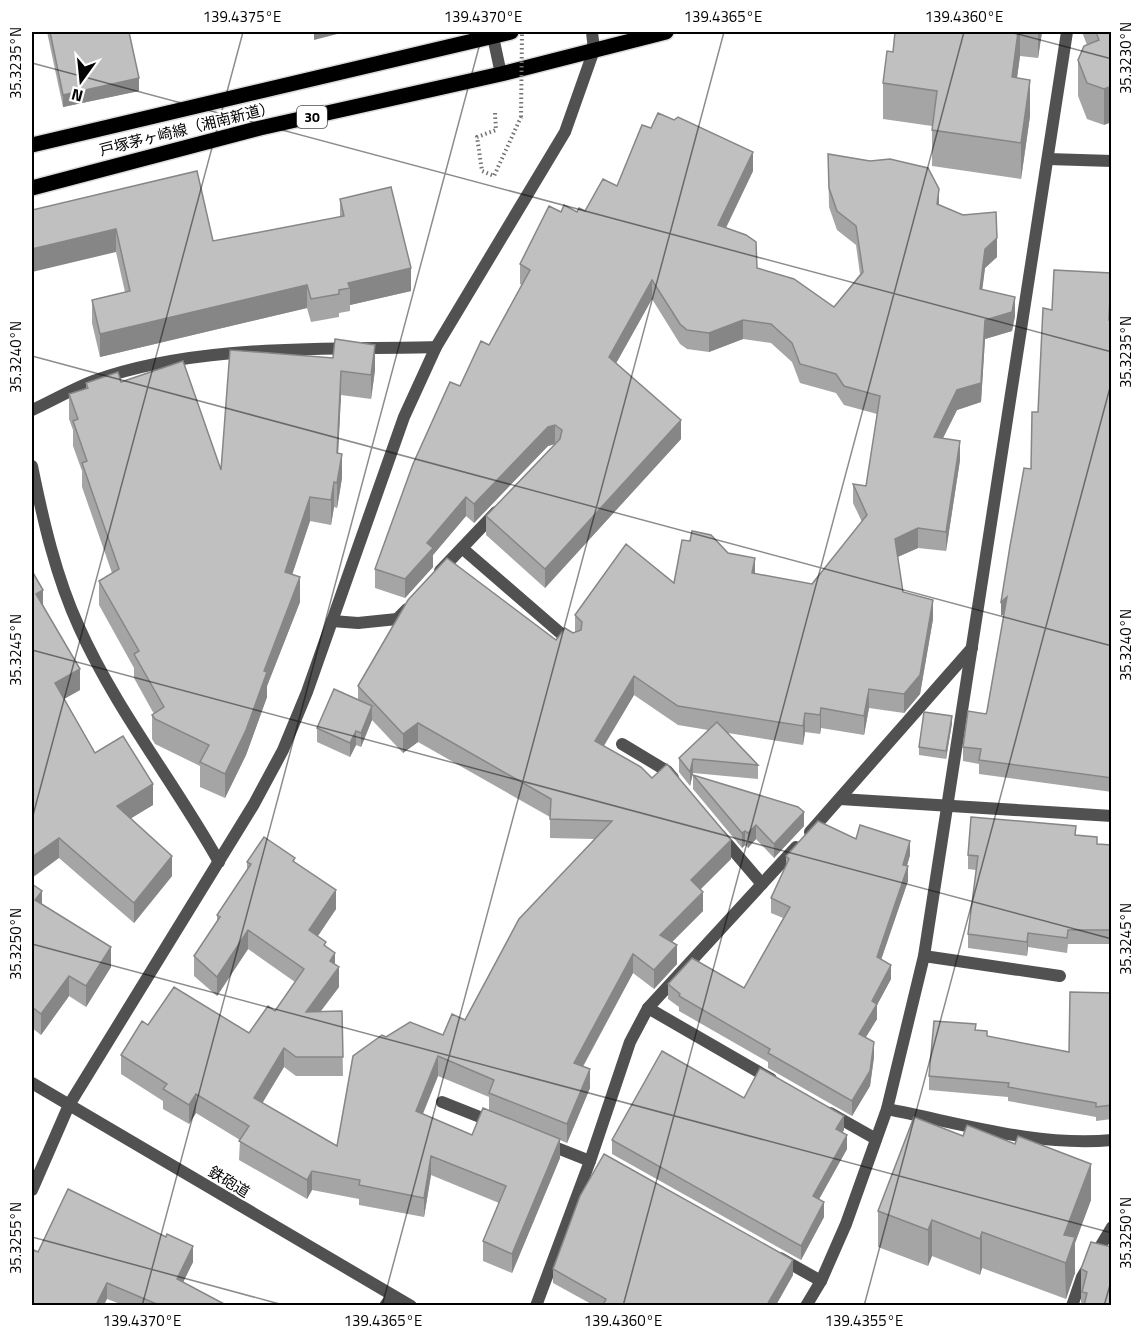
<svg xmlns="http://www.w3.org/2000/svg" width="1143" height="1337" viewBox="0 0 1143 1337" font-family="'Titillium Web','Noto Sans JP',sans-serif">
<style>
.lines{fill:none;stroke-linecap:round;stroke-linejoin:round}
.primary-casing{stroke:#dbdbdb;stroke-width:18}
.path{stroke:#737373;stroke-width:4;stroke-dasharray:1.5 3;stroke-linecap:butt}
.service{stroke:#515151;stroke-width:12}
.minor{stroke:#515151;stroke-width:12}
.tertiary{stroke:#515151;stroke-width:12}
.primary{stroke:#000;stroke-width:15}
.path-bridge{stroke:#737373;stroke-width:4;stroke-dasharray:1.5 3;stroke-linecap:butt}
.wall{fill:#a5a5a5;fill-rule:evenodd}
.shaded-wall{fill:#868686}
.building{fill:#c0c0c0;stroke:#868686;stroke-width:1.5}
.ticks{fill:none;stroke:#000;stroke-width:1.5;stroke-opacity:0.45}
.labels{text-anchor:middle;stroke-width:4.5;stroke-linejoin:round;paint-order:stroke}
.shield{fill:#fff;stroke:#4c4c4c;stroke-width:1.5}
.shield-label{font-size:14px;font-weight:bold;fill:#000}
.street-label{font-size:15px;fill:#000;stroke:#fff}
.neatline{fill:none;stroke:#000;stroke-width:2}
.ticks-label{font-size:15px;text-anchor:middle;fill:#000}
</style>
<rect width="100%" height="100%" fill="#fff"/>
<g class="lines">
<g class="primary-casing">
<g id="primary">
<path d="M32,145L511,32"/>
<path d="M32,188L260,128L501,74L666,32"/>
</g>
</g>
<path class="path" d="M495,113L496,130L477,137L482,171L494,176L521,117"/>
<g class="service">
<path d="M924,956L1060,976"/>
<path d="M1072,1306L1082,1277L1112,1227"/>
</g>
<g class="minor">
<path d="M492,32L501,74"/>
<path d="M1048,159L1112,161"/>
<path d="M32,410C52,401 72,389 93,381C199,343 325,350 436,347"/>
<path d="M32,466C43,520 56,577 79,627C116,710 175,783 219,862"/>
<path d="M462,548L573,644"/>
<path d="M440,571L496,512"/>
<path d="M332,621L358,623L397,619L407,609"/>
<path d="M622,744L667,771L673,778"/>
<path d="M840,799L1112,816"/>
<path d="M810,832L972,648"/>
<path d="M720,835L762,884"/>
<path d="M648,1008L771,1079"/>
<path d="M442,1102L495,1123"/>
<path d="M887,1109C960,1123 1036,1147 1112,1140"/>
<path d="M830,1113L876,1139"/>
<path d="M547,1144L590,1161"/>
<path d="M780,1258L821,1281"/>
<path d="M385,1306L392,1296"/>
<path d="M536,1306L590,1161L630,1042L648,1008L796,847"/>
</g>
<g class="tertiary">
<path d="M32,1083L411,1306"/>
<path d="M32,1190L69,1105L254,804L283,750L307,692L404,417L436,347L565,132L594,50L592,32"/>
<path d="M806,1306L821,1281L846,1224L887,1109L924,956L1067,32"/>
</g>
<use href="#primary" class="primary"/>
<path class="path-bridge" d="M521,117L522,32"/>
</g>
<g class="wall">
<path d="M47,32H129L139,91L63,107Z"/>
<path d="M900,32H1042L1038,58L1020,56L1017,78L1030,116L1021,179L932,166V126L883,119V83Z"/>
<path d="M1082,32H1112L1104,125L1087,119L1078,96V60L1087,45Z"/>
<path d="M828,154L939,205L997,257L985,268L982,289L1015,316L1012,331L985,339L981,402L957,410L943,438L960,460L946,551L918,548L898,557L903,592L933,619L920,694L904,713L869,708L864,735L821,728L820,734L805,732L803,745L728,733L758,765V779L693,773L690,786L679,772V758L708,730L678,725L634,695L604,746L731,859L700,889L703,911L672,942L677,964L654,989L633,973L583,1067L590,1088L567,1143L560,1140V1158L512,1273L483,1261V1241L499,1203L431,1175L424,1217L359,1205V1199L312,1190L307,1199L239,1160L240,1140L196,1113L189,1124L163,1109V1101L121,1074V1055L148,1025L249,1033L275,1011L295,982L248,949L217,996L194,976V956L217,921V915L247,870V862L295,863L336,909L318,936L326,947L335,965L339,987L320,1011H342L343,1076H296L284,1067L262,1103L337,1146L386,1037L443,1035L465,1020L594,839L550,838V817L418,742L403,753L372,720L361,747L356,745L350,757L317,742V728L358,700V686L556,640L575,632V615L674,583L728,553L755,574L812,584L862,522L853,503V484L866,486L877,414L844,405L836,393L800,383L792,362L771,343L743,339L709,352L687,349L680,344L652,299L616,363L681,439L545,588L486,535V516L555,444L548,446L474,523L466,516L433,555V567L405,598L375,588V569L460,386L489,345L522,285L520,284V264L561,212L585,211L617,186L753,171L726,228L757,268L834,307L860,274L856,245L837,230L829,207ZM438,1076L489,1097V1110L472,1135L423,1114Z"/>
<path d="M340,199L411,291L350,305V311L339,313V317L311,322L307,308L100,357L92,323V300L125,292L116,252L32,210L213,241L340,217Z"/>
<path d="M1111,287L1110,320H1112V792L979,774V764L963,761V747L987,711L1004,614L1001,616L1031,469L1038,412L1052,310Z"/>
<path d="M230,350L375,370L371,399L341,395L338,453L342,478L337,508L334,507L331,525L310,521L292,575L300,602L267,686V697L246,755L225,798L200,787V766L155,744L152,739V715L154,714L134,678V668L99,605V581L112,573L82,487V471L73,446V430L69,419V394L86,389V383L121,382L221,470Z"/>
<path d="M43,605L80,690L64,699L95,753L153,805L130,818L172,876L134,923L59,858Z"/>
<path d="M952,723L946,759L919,755V747Z"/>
<path d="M693,775L804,826L774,858L756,839L748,848L745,845L742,848L693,789Z"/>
<path d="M1076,835L1097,844L1112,845V944H1068L1067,953L1028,947L1027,956L968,948V934L976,870L968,869V855Z"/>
<path d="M856,839L910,855L907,866L908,881L881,959L891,979L877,1005V1019L866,1037L874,1057L870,1086L852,1116L768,1068V1062L679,1011V1007L668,999V984L744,988L783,918L771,913V898L786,866V856Z"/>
<path d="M32,884L42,904L111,967L86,1007L69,996L41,1035L32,1028Z"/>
<path d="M1112,993V1119L1096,1121V1117L1008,1101V1097L929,1090V1076L976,1030L987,1037L1069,1052Z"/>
<path d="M744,1098L844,1130L842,1132L847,1149L819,1199L824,1217L801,1260L612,1154V1140Z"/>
<path d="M1091,1200L1075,1243V1273L1066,1299L982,1268L980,1275L932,1256L928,1266L878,1247V1211Z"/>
<path d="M1112,1247V1305H1081V1269Z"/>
<path d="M38,1252L193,1262L183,1282L226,1305H123L107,1299Z"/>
<path d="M553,1269L793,1275L776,1305H593L553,1283Z"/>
</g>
<g class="shaded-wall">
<path d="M314,32H345L314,40Z"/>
<path d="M1018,32H1020V56L1012,113V77Z"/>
<path d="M1038,32H1042L1038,58Z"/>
<path d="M139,78V91L63,107V95Z"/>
<path d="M1030,80V116L1021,179V143Z"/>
<path d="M1112,86V122L1104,125V89Z"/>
<path d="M753,152V171L718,244V225Z"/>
<path d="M939,189V208L937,204Z"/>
<path d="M116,229V252L32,272V249Z"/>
<path d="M997,238V257L985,268L980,308V289L985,249Z"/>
<path d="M411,268V291L350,305V288L348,283Z"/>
<path d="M652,280V299L609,376V357Z"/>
<path d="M307,285V308L100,357V334Z"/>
<path d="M1015,297V316L1012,331L985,339L981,402L957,410L934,456V437L985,320Z"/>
<path d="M743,320V339L709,352V333Z"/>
<path d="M375,345V370L371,399V375Z"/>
<path d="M341,371V395L337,477V453Z"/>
<path d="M681,420V439L545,588V569Z"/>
<path d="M555,425V444L548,446L474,523V504L548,427Z"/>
<path d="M960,441V460L946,551V532Z"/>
<path d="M342,454V478L337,508V483Z"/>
<path d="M334,482V507L331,525V500Z"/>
<path d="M310,497V521L285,596V572Z"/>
<path d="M466,497V516L433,555V567L405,598V579L427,543Z"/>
<path d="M918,528V548L895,558V539Z"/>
<path d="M755,558V577L752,573Z"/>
<path d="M300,577V602L267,686V697L246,755L225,798V774Z"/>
<path d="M43,590V611L36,594Z"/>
<path d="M1007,597V612L1001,616V602Z"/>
<path d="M933,600V619L920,694L904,713V694Z"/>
<path d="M80,669V690L55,704V683Z"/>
<path d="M634,676V695L595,760V741Z"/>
<path d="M869,689V708L864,735V716Z"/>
<path d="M372,706V720L361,747V733Z"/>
<path d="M821,708V728L820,734V715Z"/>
<path d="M805,713V732L803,745V726Z"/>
<path d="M952,716V723L946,759V751Z"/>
<path d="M418,723V742L403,753V734Z"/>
<path d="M356,731V745L350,757V743Z"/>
<path d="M693,759V773L690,786V772Z"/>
<path d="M153,784V805L117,827V806Z"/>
<path d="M804,812V826L774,858V844Z"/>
<path d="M756,825V839L748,848V833Z"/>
<path d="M745,831V845L742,848V833Z"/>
<path d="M59,838V858L32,878V857Z"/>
<path d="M731,840V859L691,899V880Z"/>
<path d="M910,841V855L903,879V865Z"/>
<path d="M172,856V876L134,923V903Z"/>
<path d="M908,866V881L877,972V957Z"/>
<path d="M336,890V909L309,949V930Z"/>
<path d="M42,891V911L35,900Z"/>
<path d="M703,892V911L660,954V935Z"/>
<path d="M248,930V949L217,996V977Z"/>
<path d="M1028,933V947L1027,956V942Z"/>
<path d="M677,945V964L654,989V970Z"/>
<path d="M111,947V967L86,1007V986Z"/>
<path d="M335,953V973L339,967V987L306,1031V1012L330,961Z"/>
<path d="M633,954V973L574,1082V1063Z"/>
<path d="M891,965V979L877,1005V1019L859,1048V1034L872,1001Z"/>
<path d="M69,976V996L41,1035V1014Z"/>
<path d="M874,1042V1057L870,1086L852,1116V1101Z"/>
<path d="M284,1048V1067L254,1117V1098Z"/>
<path d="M438,1056V1076L416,1130V1111Z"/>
<path d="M590,1069V1088L567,1143V1124Z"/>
<path d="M196,1094V1113L189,1124V1105Z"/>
<path d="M844,1116V1130L836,1143V1129Z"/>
<path d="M847,1135V1149L813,1210V1196Z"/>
<path d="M560,1139V1158L512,1273V1254Z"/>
<path d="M431,1156V1175L424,1217V1198Z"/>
<path d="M1091,1164V1200L1075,1243V1273L1066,1299L1064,1235Z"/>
<path d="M312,1171V1190L307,1199V1180Z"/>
<path d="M824,1202V1217L801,1260V1246Z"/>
<path d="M932,1220V1256L928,1266V1230Z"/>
<path d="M982,1232V1268L980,1275V1239Z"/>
<path d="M193,1246V1262L177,1295V1279Z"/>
<path d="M793,1260V1275L776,1305H767Z"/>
<path d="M107,1283V1299L104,1305H96Z"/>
</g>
<g class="building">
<path d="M50,32H129L139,78L63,95Z"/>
<path d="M895,32L899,33L900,32H1018L1012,77L1030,80L1021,143L932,130L937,91L883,83L887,51L893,52Z"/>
<path d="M1096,32H1112V86L1104,89L1087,83L1078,60L1084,46L1099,40Z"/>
<path d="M658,113L674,120L678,117L753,152L718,225L746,235L756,242L757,268L794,279L834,307L863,272L856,226L837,211L829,188L828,154L870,161L890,159L928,168L939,189L937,204L963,215L996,212L997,238L985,249L980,289L1015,297L1012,312L985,320L981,383L957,390L934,437L960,441L946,532L918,528L895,539L903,592L933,600L920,675L904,694L869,689L864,716L821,708L820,715L805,713L803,726L678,706L634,676L595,741L641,767L652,778L667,764L731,840L691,880L703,892L660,935L677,945L654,970L633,954L574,1063L590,1069L567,1124L489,1093L494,1080L438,1056L416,1111L472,1135L483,1108L560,1139L512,1254L483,1241L506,1186L431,1156L424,1198L359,1185L360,1180L312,1171L307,1180L239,1141L249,1126L196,1094L189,1105L163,1089L167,1084L121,1055L142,1021L148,1025L174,987L249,1033L268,1006L275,1011L304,969L248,930L217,977L194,956L220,917L217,915L251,864L247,862L264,837L295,858L293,861L336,890L309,930L326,942L324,945L335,953L330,961L339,967L306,1012L342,1011L343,1057H296L284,1048L254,1098L337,1146L353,1056L382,1035L386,1037L410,1022L443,1035L452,1014L465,1020L519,919L612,821L550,819L551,799L418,723L403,734L358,686L408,600L447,558L556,640L565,628L573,633L581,630L582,622L575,615L626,544L674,583L682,540L690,541L692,531L711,535L728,553L755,558L752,573L812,584L867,515L853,484L866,486L880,396L844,386L836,374L800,364L792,343L771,324L743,320L709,333L687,330L680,324L652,280L609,357L681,420L545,569L486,516L560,439L562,430L555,425L548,427L474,504L466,497L427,543L433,548L405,579L375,569L413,464L450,382L460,386L481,341L489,345L530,270L520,264L549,206L561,212L564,205L577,212L579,208L585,211L603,179L617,186L642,125L651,128Z"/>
<path d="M197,171L213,241L344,216L340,199L391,187L411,268L348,283L350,288L339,290V294L311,299L307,285L100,334L92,300L130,291L116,229L32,249V210Z"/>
<path d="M1054,270L1111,273L1109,320H1112V778L979,760L981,749L963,747L968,711L986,714L987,711L1007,597L1001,602L1010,546L1024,468L1031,469L1032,412H1038L1043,308L1052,310Z"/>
<path d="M335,339L375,345L371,375L341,371L337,453L342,454L337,483L334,482L331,500L310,497L285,572L300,577L264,671L267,672L246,730L225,774L200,762L209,745L155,719L152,715L164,707L134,654L139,651L99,581L119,569L82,463L87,461L73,421L78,419L69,394L88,388L86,383L118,372L121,382L183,361L221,470L230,350L333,358Z"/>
<path d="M32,571L43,590L36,594L80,669L55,683L95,753L123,736L153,784L117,806L172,856L134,903L59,838L32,857Z"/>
<path d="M334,689L372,706L361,733L356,731L350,743L317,728Z"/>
<path d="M924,712L952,716L946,751L919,747Z"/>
<path d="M717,722L758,765L693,759L690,772L679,758Z"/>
<path d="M693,775L798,807L804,812L774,844L756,825L748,833L745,831L742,833Z"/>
<path d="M971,817L1076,826L1075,835L1097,837V844L1112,845V930H1068L1067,938L1028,933L1027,942L968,934L978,856L968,855Z"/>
<path d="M818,821L856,839L860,825L910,841L903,865L908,866L877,957L891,965L872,1001L877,1004L859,1034L874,1042L870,1071L852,1101L768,1053L770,1049L679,996L680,994L668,984L692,958L744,988L790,907L771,898L789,859L786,856Z"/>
<path d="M32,884L42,891L35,900L111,947L86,986L69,976L41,1014L32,1007Z"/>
<path d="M1070,992L1112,993V1105L1096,1107V1103L1008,1087L1009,1083L929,1076L934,1021L976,1024L975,1030L987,1031V1036L1069,1052Z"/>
<path d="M662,1051L744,1098L760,1068L844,1116L836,1129L847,1135L813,1196L824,1202L801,1246L612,1140Z"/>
<path d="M914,1117L963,1136L967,1125L1015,1144L1018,1136L1091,1164L1064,1235L1075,1237L1066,1263L982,1232L980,1239L932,1220L928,1230L878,1211Z"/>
<path d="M604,1154L793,1260L767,1305H603L606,1299L553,1269L580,1196Z"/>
<path d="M68,1189L166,1237L167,1234L193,1246L177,1279L226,1305H159L107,1283L96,1305H32V1255L34,1250L38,1252Z"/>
<path d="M1091,1242L1112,1247V1305H1084L1087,1293L1082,1292L1087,1272L1081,1269Z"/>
</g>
<path class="ticks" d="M1010,32L1112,59M32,63L1112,352M32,356L1112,646M32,650L1112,939M32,819L243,32M32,944L1112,1233M32,1237L287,1306M142,1306L483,32M382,1306L724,32M623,1306L964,32M864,1306L1112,380M1104,1306L1112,1278"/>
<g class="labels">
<rect class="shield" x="297" y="106" width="30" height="22" rx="4.5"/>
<g class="shield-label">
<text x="312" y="122">30</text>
</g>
<g class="street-label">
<text transform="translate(187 129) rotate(-14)" y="5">戸塚茅ヶ崎線（湘南新道）</text>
<text transform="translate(229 1182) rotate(31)" y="5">鉄砲道</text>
</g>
</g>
<rect width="1143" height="1337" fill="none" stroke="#ffffff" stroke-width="66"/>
<g transform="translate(81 81) rotate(195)" stroke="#ffffff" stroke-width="4.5" paint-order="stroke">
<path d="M0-4.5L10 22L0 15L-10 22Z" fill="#000000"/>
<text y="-9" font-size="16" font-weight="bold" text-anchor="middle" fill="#000000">N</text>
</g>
<rect x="33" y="33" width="1077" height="1271" class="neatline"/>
<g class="ticks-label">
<text x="242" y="22">139.4375°E</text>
<text x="483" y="22">139.4370°E</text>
<text x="723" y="22">139.4365°E</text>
<text x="964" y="22">139.4360°E</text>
<text transform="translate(1126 58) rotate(-90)" y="5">35.3230°N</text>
<text transform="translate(16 63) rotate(-90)" y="5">35.3235°N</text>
<text transform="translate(1126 352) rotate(-90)" y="5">35.3235°N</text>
<text transform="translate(16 357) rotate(-90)" y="5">35.3240°N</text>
<text transform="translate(1126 645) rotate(-90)" y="5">35.3240°N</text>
<text transform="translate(16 650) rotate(-90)" y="5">35.3245°N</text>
<text transform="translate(1126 939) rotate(-90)" y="5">35.3245°N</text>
<text transform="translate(16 944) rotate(-90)" y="5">35.3250°N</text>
<text transform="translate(1126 1233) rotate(-90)" y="5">35.3250°N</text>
<text transform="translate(16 1238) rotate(-90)" y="5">35.3255°N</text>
<text x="142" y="1326">139.4370°E</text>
<text x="383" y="1326">139.4365°E</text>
<text x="623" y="1326">139.4360°E</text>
<text x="864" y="1326">139.4355°E</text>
</g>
</svg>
